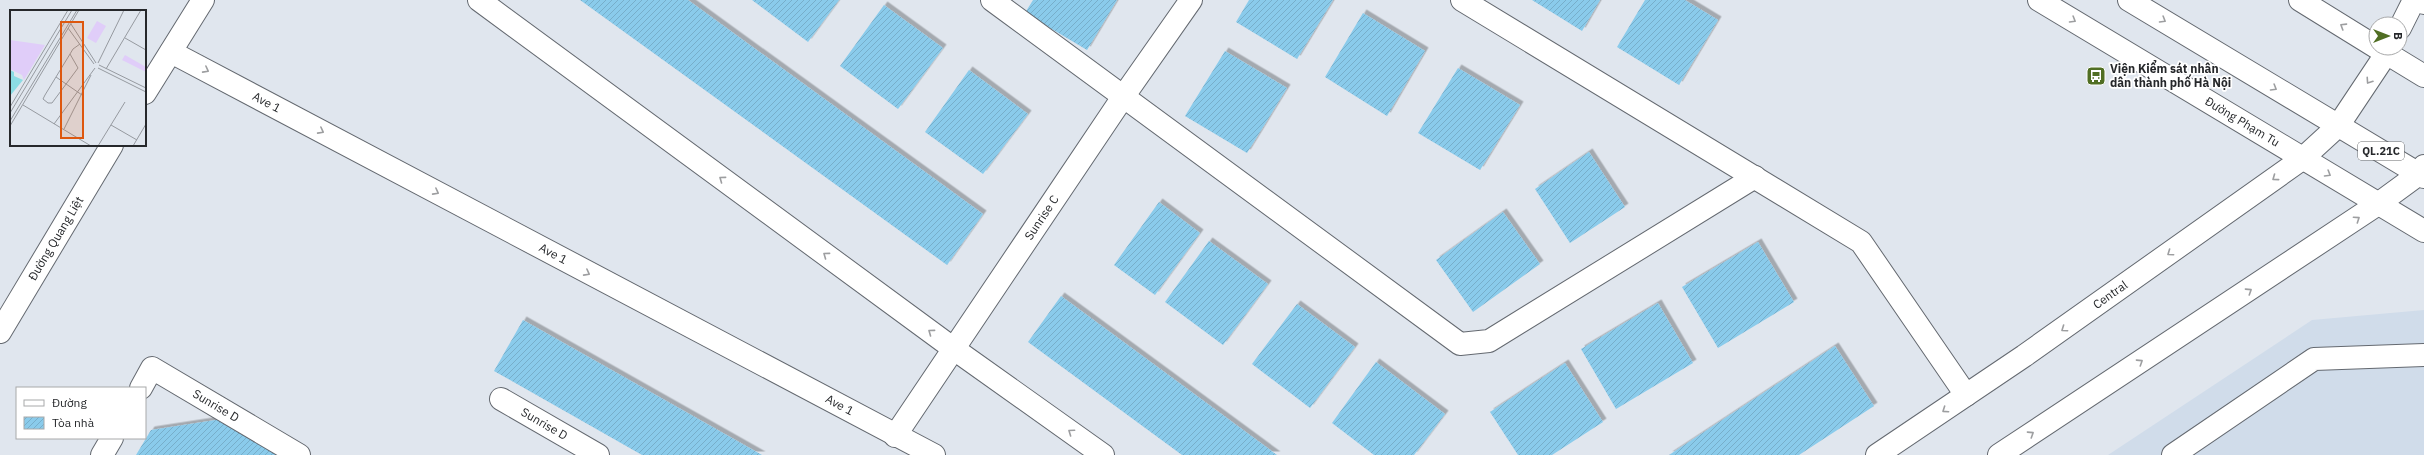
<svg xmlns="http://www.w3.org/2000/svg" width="2424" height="455" viewBox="0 0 2424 455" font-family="'IBM Plex Sans',sans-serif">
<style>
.built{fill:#d0dcea}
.building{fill:url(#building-hatch);filter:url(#shadow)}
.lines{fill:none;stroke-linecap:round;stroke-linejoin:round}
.minor-casing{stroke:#646970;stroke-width:24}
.major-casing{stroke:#646970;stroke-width:24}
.highway-casing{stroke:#646970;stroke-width:24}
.minor{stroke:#fff;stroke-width:22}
.major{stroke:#fff;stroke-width:22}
.highway{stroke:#fff;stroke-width:22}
.oneway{stroke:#9d9ea0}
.labels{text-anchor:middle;stroke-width:3.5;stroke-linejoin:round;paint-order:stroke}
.shield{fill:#fff;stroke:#67686b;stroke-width:1}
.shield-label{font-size:11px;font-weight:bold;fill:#26282b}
.poi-label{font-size:12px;font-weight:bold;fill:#26282b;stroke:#fff;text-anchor:start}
.street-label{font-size:12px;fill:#26282b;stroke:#fff}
.inset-road{fill:none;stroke:#969aa0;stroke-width:1}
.view{fill:#de570e;fill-opacity:0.15;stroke:#de570e;stroke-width:2}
.inset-edge{fill:none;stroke:#26282b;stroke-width:2}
</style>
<defs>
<pattern id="building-hatch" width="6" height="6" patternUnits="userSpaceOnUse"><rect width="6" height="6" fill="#8acbeb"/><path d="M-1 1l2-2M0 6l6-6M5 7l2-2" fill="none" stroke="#77aeca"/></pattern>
<filter id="shadow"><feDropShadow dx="3.5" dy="-3.5" stdDeviation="0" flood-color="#0004"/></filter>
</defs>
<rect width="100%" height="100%" fill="#e0e6ee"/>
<path class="built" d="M2424,310V455H2108L2312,320Z"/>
<g class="building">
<path d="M580,0H688L983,214L947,265Z"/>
<path d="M752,0H839L808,42Z"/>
<path d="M1033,0H1117L1087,50L1025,13Z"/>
<path d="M1249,0H1333L1297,59L1236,22Z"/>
<path d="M1532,0H1600L1582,31Z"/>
<path d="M1645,0H1685L1718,20L1679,85L1617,47Z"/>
<path d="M884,5L943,48L898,109L840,66Z"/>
<path d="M1363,13L1425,51L1387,116L1325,77Z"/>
<path d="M1225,51L1287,88L1247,153L1185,116Z"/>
<path d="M1458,68L1520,105L1480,170L1418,133Z"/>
<path d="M969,70L1028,114L983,174L925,132Z"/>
<path d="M1589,152L1625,207L1570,243L1535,189Z"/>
<path d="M1159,202L1200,233L1155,295L1114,265Z"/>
<path d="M1503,212L1540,264L1473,312L1436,260Z"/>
<path d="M1209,241L1268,284L1223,345L1165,302Z"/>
<path d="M1758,242L1794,302L1718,348L1682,287Z"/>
<path d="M1061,296L1277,455H1182L1028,342Z"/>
<path d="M1658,303L1693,363L1616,409L1581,349Z"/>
<path d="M1297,304L1355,347L1310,408L1252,364Z"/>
<path d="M523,320L762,455H642L494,371Z"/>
<path d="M1835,346L1874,406L1799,455H1669Z"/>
<path d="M1376,362L1445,414L1414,455H1374L1332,423Z"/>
<path d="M1565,363L1603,422L1552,455H1518L1490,412Z"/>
<path d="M229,418L292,455H136L151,430Z"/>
</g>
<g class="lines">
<g class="minor-casing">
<g id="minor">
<path d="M479,0L954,349L1103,455"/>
<path d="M992,0L1460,344L1489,341L1755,177"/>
<path d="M1462,0L1861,242L1966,395"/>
<path d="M2400,28L2414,0"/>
<path id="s1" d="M171,52L934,455"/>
<path d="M145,93L203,0"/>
<path id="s2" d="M0,332L112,145"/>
<path id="s3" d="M141,388L152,368L299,455"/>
<path id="s4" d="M501,399L598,455"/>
<path id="s5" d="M895,436L1123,97L1191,0"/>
<path d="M102,455L112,438"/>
<path id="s6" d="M1877,455L2024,356L2302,159L2338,126L2390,48"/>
<path d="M1999,455L2378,204L2419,174L2424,166"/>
<path d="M2173,455L2314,359L2424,355"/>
</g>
</g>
<g class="major-casing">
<g id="major">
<path id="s7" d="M2039,0L2424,231"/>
<path d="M2420,0L2424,3"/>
</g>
</g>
<g class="highway-casing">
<g id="highway">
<path d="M2129,0L2424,177"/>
<path d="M2300,0L2376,47"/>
<path d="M2378,48L2424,76"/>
</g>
</g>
<use href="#minor" class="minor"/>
<use href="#major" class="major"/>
<use href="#highway" class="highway"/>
</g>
<defs><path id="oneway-chevron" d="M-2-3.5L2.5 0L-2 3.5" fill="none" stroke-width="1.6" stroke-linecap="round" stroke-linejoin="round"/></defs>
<g class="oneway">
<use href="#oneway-chevron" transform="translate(2073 20) rotate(31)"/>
<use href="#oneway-chevron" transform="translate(2163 20) rotate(31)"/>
<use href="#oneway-chevron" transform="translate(2343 26) rotate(-148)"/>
<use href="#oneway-chevron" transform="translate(206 70) rotate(28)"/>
<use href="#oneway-chevron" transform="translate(2369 81) rotate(124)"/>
<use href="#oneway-chevron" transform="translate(2274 88) rotate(31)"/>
<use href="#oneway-chevron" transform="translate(321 131) rotate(28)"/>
<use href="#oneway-chevron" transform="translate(2328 174) rotate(31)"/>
<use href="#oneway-chevron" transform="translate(2275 178) rotate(144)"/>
<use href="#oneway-chevron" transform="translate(722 179) rotate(-144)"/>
<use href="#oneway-chevron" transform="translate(436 192) rotate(28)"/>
<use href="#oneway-chevron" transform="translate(2357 219) rotate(-34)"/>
<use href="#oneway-chevron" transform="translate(2170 253) rotate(145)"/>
<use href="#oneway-chevron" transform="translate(826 255) rotate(-144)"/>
<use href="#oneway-chevron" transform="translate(587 273) rotate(28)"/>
<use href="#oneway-chevron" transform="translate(2249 291) rotate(-33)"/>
<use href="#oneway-chevron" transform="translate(2064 329) rotate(145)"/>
<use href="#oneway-chevron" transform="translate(931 332) rotate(-144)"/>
<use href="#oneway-chevron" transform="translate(2140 362) rotate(-33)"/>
<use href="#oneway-chevron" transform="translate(1945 410) rotate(146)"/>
<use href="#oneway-chevron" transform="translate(1071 432) rotate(-145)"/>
<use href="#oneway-chevron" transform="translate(2031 434) rotate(-33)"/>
</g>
<defs>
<g id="bus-square" transform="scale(1)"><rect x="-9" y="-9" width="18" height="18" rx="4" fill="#506e23" stroke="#fff"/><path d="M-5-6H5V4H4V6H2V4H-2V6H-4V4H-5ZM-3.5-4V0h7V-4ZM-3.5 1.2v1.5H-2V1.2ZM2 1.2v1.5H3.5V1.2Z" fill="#fff"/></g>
</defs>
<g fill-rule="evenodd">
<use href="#bus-square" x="2096" y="76"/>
</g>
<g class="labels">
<rect class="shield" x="2358" y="142" width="46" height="18" rx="3"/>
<g class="shield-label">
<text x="2381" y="155">QL.21C</text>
</g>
<g class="poi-label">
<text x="2110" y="73">Viện Kiểm sát nhân<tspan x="2110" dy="14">dân thành phố Hà Nội</tspan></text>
</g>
<g class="street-label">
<text dy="4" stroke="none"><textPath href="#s1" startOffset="108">Ave 1</textPath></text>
<text dy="4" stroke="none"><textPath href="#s7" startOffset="237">Đường Phạm Tu</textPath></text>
<text dy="4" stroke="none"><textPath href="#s5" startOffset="263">Sunrise C</textPath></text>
<text dy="4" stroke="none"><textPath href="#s2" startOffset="109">Đường Quang Liệt</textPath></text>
<text dy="4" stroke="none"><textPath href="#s1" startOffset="432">Ave 1</textPath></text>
<text dy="4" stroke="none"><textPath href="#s6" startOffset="283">Central</textPath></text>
<text dy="4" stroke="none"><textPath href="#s3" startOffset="97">Sunrise D</textPath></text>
<text dy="4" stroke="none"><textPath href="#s1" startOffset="756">Ave 1</textPath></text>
<text dy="4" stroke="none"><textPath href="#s4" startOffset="50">Sunrise D</textPath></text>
</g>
</g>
<g transform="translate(10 10)">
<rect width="136" height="136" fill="#e0e6ee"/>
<path d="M87,11L96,16L86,33L77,28ZM115,45L136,57V62L112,50Z" fill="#e0cdf9"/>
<path d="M0,30L35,35L14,70L12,65L0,59Z" fill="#e0cdf9"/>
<path d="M0,60L4,62V66L13,70L0,86Z" fill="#8bdce4"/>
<path class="inset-road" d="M61,14L86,53M58,18L84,54M115,28L136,40M60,44L68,58L42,93H38L33,89L35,85L60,44L63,39L70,34M88,53L114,0M89,55L136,78M88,58L136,82M96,59L131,0M46,67L72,85M13,95L81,136M0,97L58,0M0,103L62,0M0,111L67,0M44,114L85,58M101,115L127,130M0,116L69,0M54,119L81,65M88,136L115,92M123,136L136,114"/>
<path class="view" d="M51,12H73V128H51Z"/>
<rect width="136" height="136" class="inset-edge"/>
</g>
<rect x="16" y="387" width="130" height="52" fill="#ffffff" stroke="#a8a9aa"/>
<rect x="24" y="400" width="20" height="6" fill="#ffffff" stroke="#a8a9aa"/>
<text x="52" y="407" font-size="12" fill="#26282b">Đường</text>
<rect x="24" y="417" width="20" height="12" fill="url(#building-hatch)" stroke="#a8a9aa"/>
<text x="52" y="427" font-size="12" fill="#26282b">Tòa nhà</text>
<g transform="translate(2388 36) rotate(90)"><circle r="19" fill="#ffffff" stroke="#a8a9aa"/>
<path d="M0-3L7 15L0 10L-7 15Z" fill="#506e23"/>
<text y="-6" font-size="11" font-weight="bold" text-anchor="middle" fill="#26282b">B</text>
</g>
</svg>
